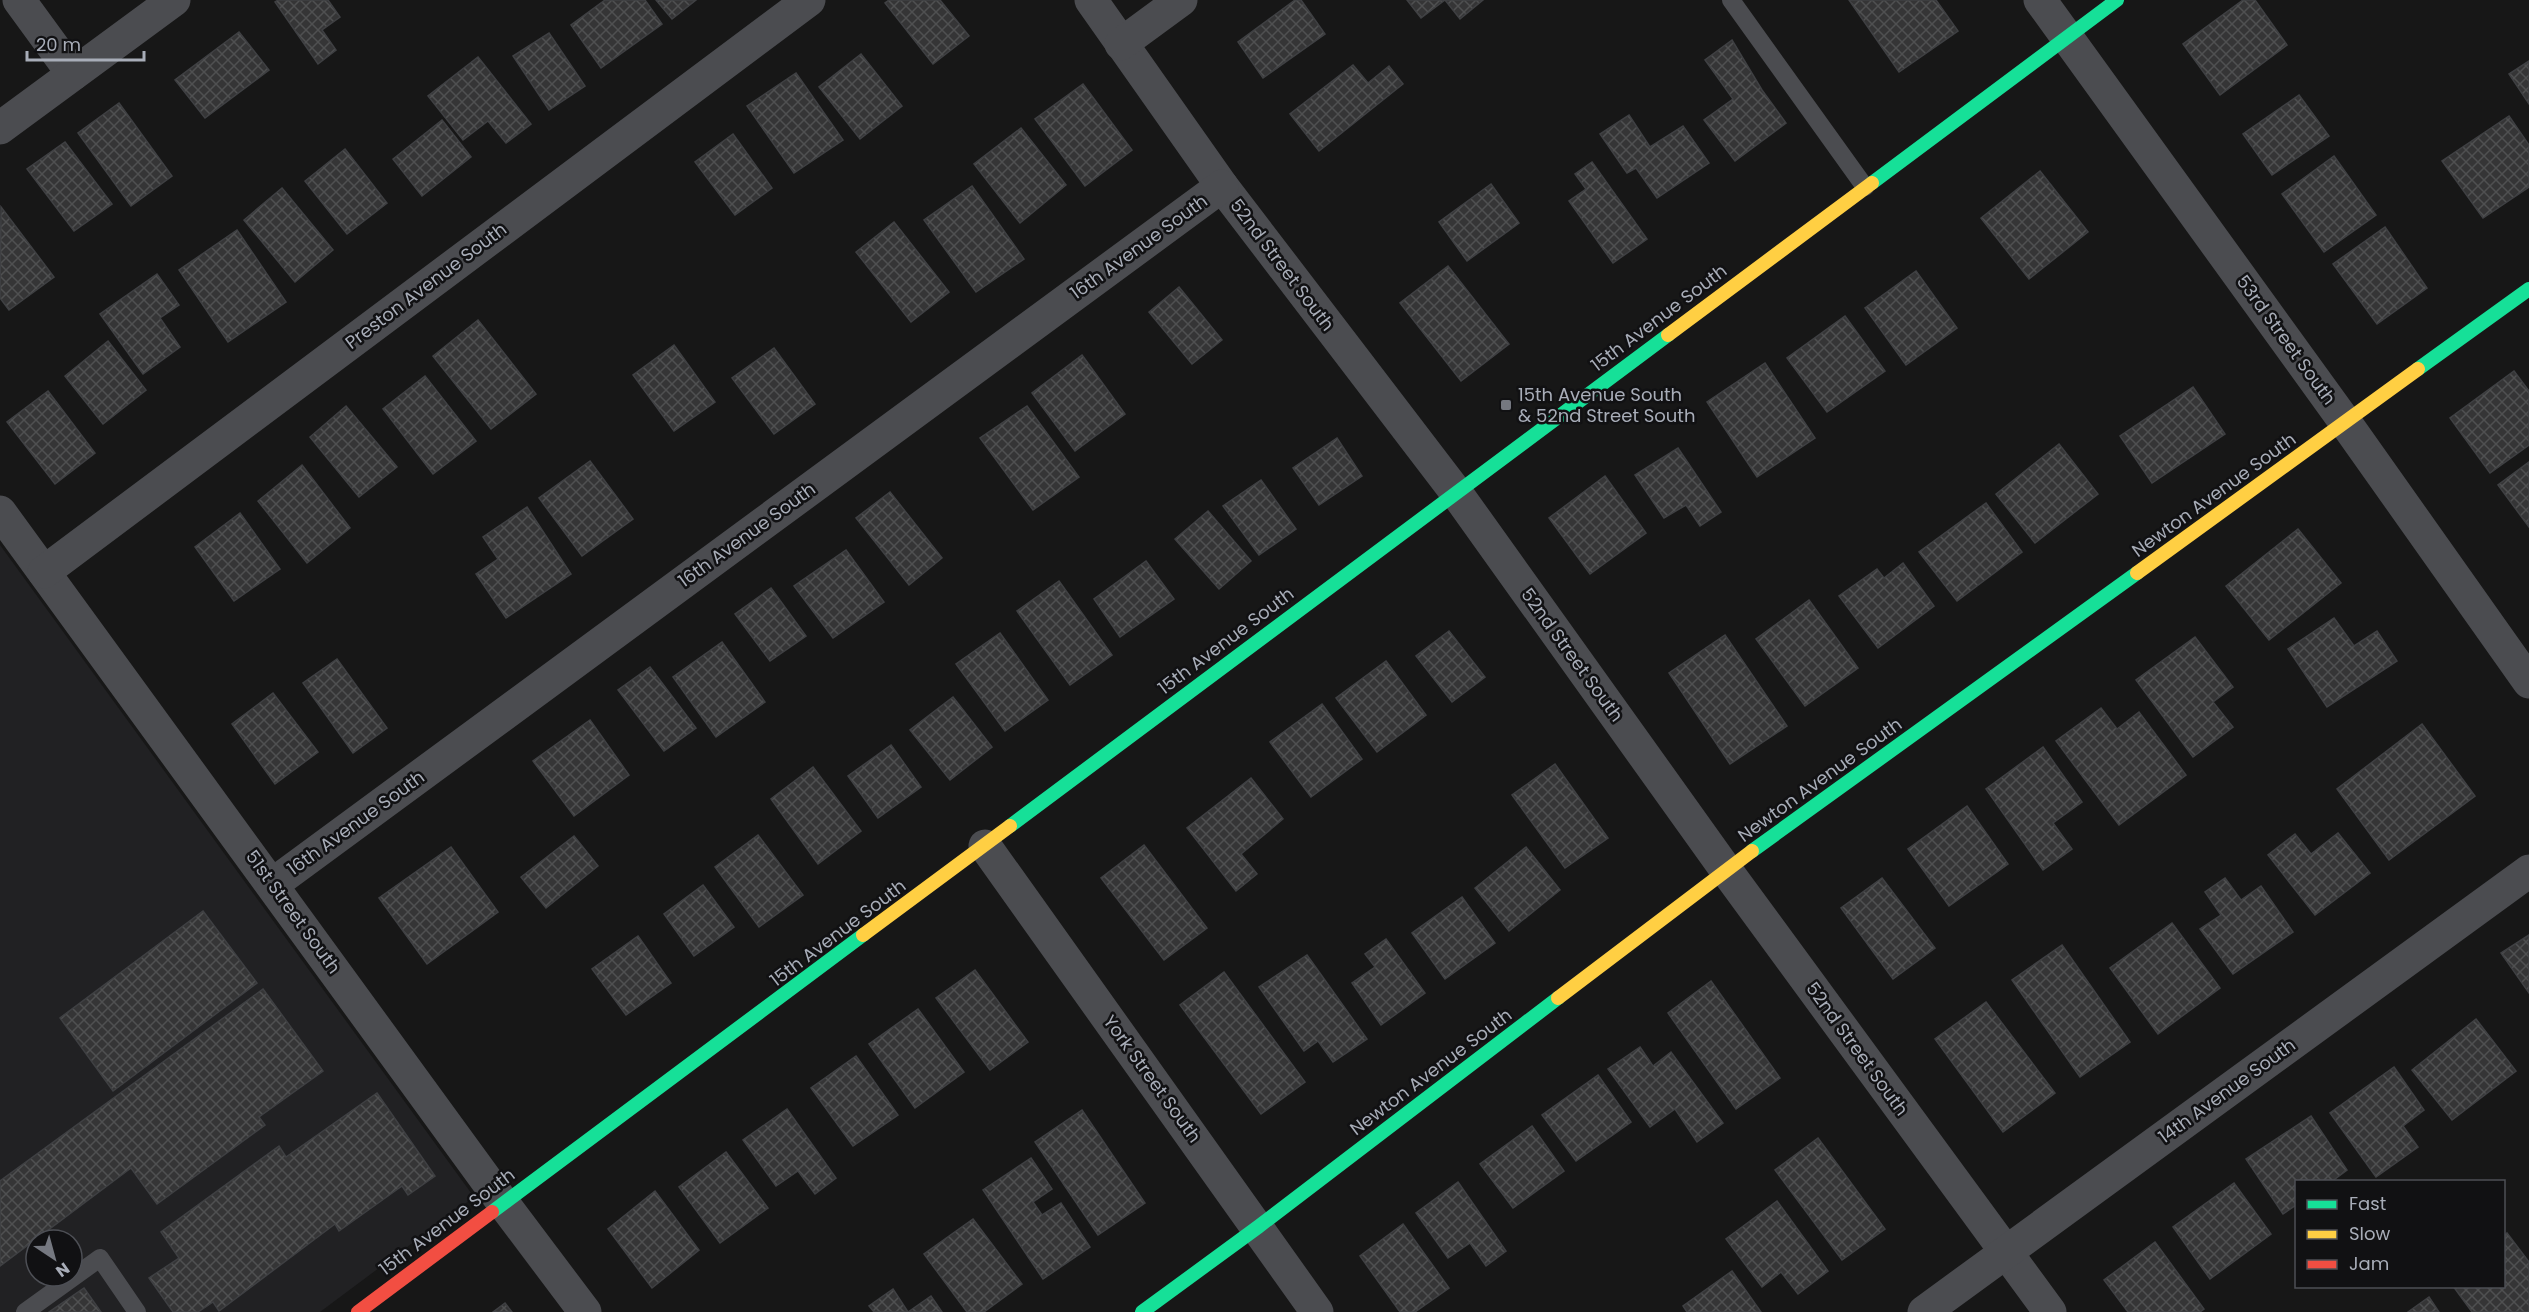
<svg xmlns="http://www.w3.org/2000/svg" width="2529" height="1312" viewBox="0 0 2529 1312" font-family="Poppins,sans-serif">
<style>
.built{fill:#212123;fill-rule:evenodd}
.building{fill:url(#building-cross-hatch);stroke:#3f4043;stroke-width:1.5}
.lines{fill:none;stroke-linecap:round;stroke-linejoin:round}
.lane{stroke:#4b4c50;stroke-width:18}
.street{stroke:#4b4c50;stroke-width:33}
.fast{stroke:#16e098;stroke-width:14}
.slow{stroke:#ffcf43;stroke-width:14}
.jam{stroke:#f24e42;stroke-width:14}
.poi-dot{fill:#757880;stroke:#111113;stroke-width:2}
.labels{text-anchor:middle;stroke-width:5;stroke-linejoin:round;paint-order:stroke}
.street-label{font-size:18px;fill:#a8adb8;stroke:#111113}
.poi-label{font-size:18px;fill:#a8adb8;stroke:#111113;text-anchor:start}
</style>
<defs>
<pattern id="building-cross-hatch" width="8" height="8" patternUnits="userSpaceOnUse" patternTransform="scale(1.5)"><rect width="8" height="8" fill="#353536"/><path d="M0 0l8 8M0 8l8-8" fill="none" stroke="#4f5051"/></pattern>
</defs>
<rect width="100%" height="100%" fill="#171717"/>
<path class="built" d="M0,545L474,1197L320,1312H0ZM36,1240H72V1276H36Z"/>
<g class="building">
<path d="M278,0H328L340,17L322,30L336,50L318,64L275,2Z"/>
<path d="M605,0H645L662,24L601,68L571,25Z"/>
<path d="M656,0H696L672,19Z"/>
<path d="M889,0H940L969,36L933,64L885,3Z"/>
<path d="M1295,0H1301L1325,34L1263,78L1238,42Z"/>
<path d="M1407,0H1483L1460,19L1445,0L1421,18Z"/>
<path d="M1849,0H1936L1958,31L1899,72Z"/>
<path d="M2243,0H2255L2287,45L2220,95L2183,44Z"/>
<path d="M239,32L269,70L205,118L175,80Z"/>
<path d="M549,33L585,86L549,110L513,56Z"/>
<path d="M1732,40L1762,90L1786,123L1735,161L1704,120L1733,99L1705,60Z"/>
<path d="M861,54L902,106L860,139L819,87Z"/>
<path d="M478,57L531,124L506,143L488,121L463,140L428,96Z"/>
<path d="M2529,61V104L2509,74Z"/>
<path d="M1353,65L1368,83L1389,66L1403,84L1319,151L1290,114Z"/>
<path d="M796,73L843,140L794,173L747,106Z"/>
<path d="M1083,84L1132,150L1085,186L1035,119Z"/>
<path d="M2299,95L2329,136L2272,175L2243,134Z"/>
<path d="M119,103L172,176L131,206L78,133Z"/>
<path d="M1629,115L1650,147L1683,126L1709,163L1657,198L1636,168L1627,173L1600,134Z"/>
<path d="M2509,116L2529,145V187L2483,218L2442,161Z"/>
<path d="M442,120L471,157L422,196L393,159Z"/>
<path d="M1021,128L1066,185L1020,223L974,164Z"/>
<path d="M733,134L772,188L735,215L695,162Z"/>
<path d="M65,142L112,204L74,231L27,169Z"/>
<path d="M345,149L387,203L347,234L305,181Z"/>
<path d="M2334,156L2376,215L2324,252L2282,194Z"/>
<path d="M1592,162L1647,239L1613,263L1569,201L1586,189L1575,174Z"/>
<path d="M2040,171L2088,232L2029,279L1981,218Z"/>
<path d="M1491,184L1519,223L1467,261L1439,222Z"/>
<path d="M972,186L1024,259L976,292L924,220Z"/>
<path d="M282,188L333,250L295,282L244,220Z"/>
<path d="M1,207L54,277L9,310L0,298Z"/>
<path d="M894,222L949,292L911,322L856,252Z"/>
<path d="M2385,227L2427,288L2377,324L2333,264Z"/>
<path d="M237,230L286,302L228,342L179,270Z"/>
<path d="M1448,266L1509,344L1461,381L1400,303Z"/>
<path d="M1916,271L1957,328L1906,365L1865,308Z"/>
<path d="M157,274L179,305L160,318L180,347L143,374L100,314Z"/>
<path d="M1179,287L1222,340L1192,364L1149,312Z"/>
<path d="M1845,316L1885,371L1827,412L1787,358Z"/>
<path d="M478,320L536,394L491,429L433,356Z"/>
<path d="M108,341L146,390L103,424L65,376Z"/>
<path d="M674,345L715,402L674,431L633,375Z"/>
<path d="M774,348L815,404L774,434L732,378Z"/>
<path d="M1082,355L1125,414L1075,451L1032,393Z"/>
<path d="M1765,363L1815,438L1757,477L1707,402Z"/>
<path d="M2514,371L2529,391V445L2490,473L2450,418Z"/>
<path d="M425,376L476,441L433,474L383,409Z"/>
<path d="M2193,387L2225,434L2152,483L2120,436Z"/>
<path d="M48,391L95,453L55,484L7,422Z"/>
<path d="M346,406L397,467L359,497L310,437Z"/>
<path d="M1027,406L1079,477L1033,510L980,438Z"/>
<path d="M1337,438L1362,476L1319,505L1293,468Z"/>
<path d="M2059,444L2098,494L2035,543L1996,494Z"/>
<path d="M1678,448L1721,512L1700,526L1686,505L1664,518L1635,475Z"/>
<path d="M590,461L633,519L582,556L539,498Z"/>
<path d="M2529,462V527L2498,485Z"/>
<path d="M302,465L350,528L307,563L258,501Z"/>
<path d="M1605,476L1646,533L1590,574L1549,518Z"/>
<path d="M1261,480L1296,529L1259,555L1223,506Z"/>
<path d="M890,492L942,558L909,585L856,518Z"/>
<path d="M1986,503L2022,552L1957,601L1919,552Z"/>
<path d="M527,507L571,574L506,618L476,574L498,559L483,537Z"/>
<path d="M1208,511L1251,561L1219,589L1175,539Z"/>
<path d="M240,513L280,569L234,601L195,547Z"/>
<path d="M2298,529L2341,583L2269,640L2226,586Z"/>
<path d="M846,550L884,602L833,638L794,586Z"/>
<path d="M1146,561L1174,599L1120,637L1094,599Z"/>
<path d="M1903,563L1934,606L1878,648L1839,596L1877,569L1884,578Z"/>
<path d="M1059,581L1112,655L1070,685L1017,611Z"/>
<path d="M771,588L806,636L770,661L735,614Z"/>
<path d="M1809,600L1858,668L1805,706L1756,639Z"/>
<path d="M2334,618L2354,646L2377,631L2397,661L2327,707L2288,649Z"/>
<path d="M1449,631L1485,677L1452,702L1416,656Z"/>
<path d="M1000,633L1048,700L1005,731L956,664Z"/>
<path d="M1725,635L1787,726L1730,764L1669,673Z"/>
<path d="M2195,637L2233,687L2213,702L2233,727L2193,757L2136,680Z"/>
<path d="M722,642L765,702L716,737L673,677Z"/>
<path d="M337,659L387,728L353,753L303,683Z"/>
<path d="M1386,661L1426,715L1377,752L1336,698Z"/>
<path d="M650,667L696,728L664,751L618,690Z"/>
<path d="M273,693L318,752L275,784L232,724Z"/>
<path d="M953,697L992,747L950,780L910,730Z"/>
<path d="M1322,704L1362,759L1311,797L1270,742Z"/>
<path d="M2101,708L2117,729L2139,712L2186,775L2119,825L2056,741Z"/>
<path d="M590,720L629,775L574,816L533,761Z"/>
<path d="M2422,724L2475,796L2389,860L2337,789Z"/>
<path d="M891,745L921,787L878,818L848,776Z"/>
<path d="M2043,747L2082,802L2053,823L2072,849L2043,870L1986,789Z"/>
<path d="M1555,764L1608,838L1565,868L1512,795Z"/>
<path d="M813,767L861,831L818,864L771,799Z"/>
<path d="M1251,778L1283,819L1241,854L1257,874L1236,891L1187,828Z"/>
<path d="M1967,806L2008,864L1949,906L1908,849Z"/>
<path d="M2338,833L2370,873L2315,915L2268,855L2295,834L2311,854Z"/>
<path d="M758,835L803,895L759,927L715,867Z"/>
<path d="M574,836L598,866L546,908L521,877Z"/>
<path d="M1144,845L1207,928L1164,960L1101,878Z"/>
<path d="M451,847L498,912L427,964L379,898Z"/>
<path d="M1526,847L1560,890L1509,931L1475,888Z"/>
<path d="M1882,878L1935,948L1893,979L1841,908Z"/>
<path d="M2225,878L2241,900L2261,886L2293,932L2233,974L2200,929L2221,915L2205,892Z"/>
<path d="M703,885L734,927L694,956L664,914Z"/>
<path d="M1462,897L1495,943L1445,979L1412,933Z"/>
<path d="M203,911L257,983L113,1091L60,1018Z"/>
<path d="M2172,923L2220,988L2158,1034L2110,968Z"/>
<path d="M2529,935V993L2501,953Z"/>
<path d="M638,936L671,983L626,1015L592,969Z"/>
<path d="M1386,939L1425,993L1381,1025L1352,983L1375,967L1365,954Z"/>
<path d="M2062,945L2130,1042L2080,1077L2012,980Z"/>
<path d="M1307,955L1367,1039L1333,1062L1318,1041L1304,1051L1259,987Z"/>
<path d="M975,970L1028,1042L990,1070L936,998Z"/>
<path d="M1224,972L1305,1082L1261,1114L1180,1005Z"/>
<path d="M1711,981L1780,1078L1736,1109L1668,1013Z"/>
<path d="M263,989L323,1071L259,1117L265,1125L157,1204L131,1168L0,1266V1181Z"/>
<path d="M1986,1002L2055,1093L2003,1132L1935,1039Z"/>
<path d="M918,1009L964,1072L915,1108L869,1044Z"/>
<path d="M2476,1019L2516,1071L2452,1120L2412,1070Z"/>
<path d="M1640,1047L1653,1066L1671,1052L1723,1123L1697,1142L1675,1109L1650,1127L1608,1069Z"/>
<path d="M856,1056L898,1115L853,1146L811,1088Z"/>
<path d="M2394,1067L2424,1110L2403,1126L2418,1147L2376,1177L2330,1113Z"/>
<path d="M1598,1075L1631,1122L1576,1161L1542,1115Z"/>
<path d="M377,1093L435,1176L408,1195L402,1186L339,1231L335,1224L219,1311L213,1302L198,1312H173L149,1278L179,1258L161,1232L279,1146L286,1157Z"/>
<path d="M787,1109L836,1178L815,1194L798,1171L776,1186L743,1140Z"/>
<path d="M1082,1110L1145,1203L1098,1235L1035,1142Z"/>
<path d="M2311,1116L2347,1170L2331,1182H2296V1205L2283,1214L2246,1159Z"/>
<path d="M1532,1126L1564,1171L1513,1208L1480,1164Z"/>
<path d="M1818,1138L1885,1229L1842,1260L1775,1170Z"/>
<path d="M726,1152L768,1208L720,1243L679,1187Z"/>
<path d="M1031,1158L1052,1189L1033,1202L1042,1215L1061,1203L1090,1247L1043,1279L983,1190Z"/>
<path d="M1458,1182L1506,1251L1486,1266L1470,1243L1448,1258L1416,1213Z"/>
<path d="M2234,1183L2271,1234L2210,1279L2173,1227Z"/>
<path d="M655,1191L699,1250L652,1288L608,1229Z"/>
<path d="M1777,1201L1828,1271L1798,1294L1781,1272L1762,1287L1726,1239Z"/>
<path d="M973,1219L1022,1284L984,1312H967L924,1254Z"/>
<path d="M1403,1224L1449,1288L1415,1312H1400L1360,1256Z"/>
<path d="M2507,1233L2529,1262V1312H2472L2453,1286H2504V1236Z"/>
<path d="M2155,1242L2204,1309L2200,1312H2128L2104,1280Z"/>
<path d="M1732,1271L1761,1312H1687L1683,1306Z"/>
<path d="M84,1288L101,1312H49Z"/>
<path d="M893,1289L908,1312L931,1296L942,1312H874L869,1306Z"/>
<path d="M2429,1297L2439,1312H2408Z"/>
<path d="M505,1303L512,1312H493Z"/>
</g>
<g class="lines">
<g class="lane">
<path d="M1731,0L1865,187"/>
<path d="M25,1312L100,1258L137,1312"/>
</g>
<g class="street">
<path d="M19,0L73,74"/>
<path d="M1091,0L1222,186L1455,491L1726,870L2050,1312"/>
<path d="M2040,0L2345,422L2529,682"/>
<path d="M1121,44L1181,0"/>
<path d="M0,128L174,0"/>
<path d="M0,512L503,1203L585,1312"/>
<path d="M44,572L809,0"/>
<path d="M985,846L1317,1312"/>
<path d="M273,884L1222,186"/>
<path d="M1924,1312L2529,871"/>
</g>
<g class="fast">
<path d="M1872,183L2117,0"/>
<path d="M2418,369L2529,289"/>
<path d="M1010,826L1668,335"/>
<path d="M1752,851L2137,573"/>
<path d="M492,1212L863,935"/>
<path d="M1142,1312L1258,1227L1558,998"/>
</g>
<g class="slow">
<path d="M1668,335L1872,183"/>
<path d="M2137,573L2418,369"/>
<path d="M863,935L1010,826"/>
<path d="M1558,998L1752,851"/>
</g>
<path class="jam" d="M358,1312L492,1212"/>
</g>
<rect class="poi-dot" x="1500" y="399" width="12" height="12" rx="3"/>
<g class="labels">
<g class="street-label">
<text transform="translate(1139 247) rotate(-36)" y="6">16th Avenue South</text>
<text transform="translate(1282 265) rotate(53)" y="6">52nd Street South</text>
<text transform="translate(426 286) rotate(-37)" y="6">Preston Avenue South</text>
<text transform="translate(1659 318) rotate(-37)" y="6">15th Avenue South</text>
<text transform="translate(2286 340) rotate(54)" y="6">53rd Street South</text>
<text transform="translate(2214 495) rotate(-36)" y="6">Newton Avenue South</text>
<text transform="translate(747 535) rotate(-36)" y="6">16th Avenue South</text>
<text transform="translate(1226 641) rotate(-37)" y="6">15th Avenue South</text>
<text transform="translate(1572 655) rotate(54)" y="6">52nd Street South</text>
<text transform="translate(1820 780) rotate(-36)" y="6">Newton Avenue South</text>
<text transform="translate(356 823) rotate(-36)" y="6">16th Avenue South</text>
<text transform="translate(293 912) rotate(54)" y="6">51st Street South</text>
<text transform="translate(838 933) rotate(-37)" y="6">15th Avenue South</text>
<text transform="translate(1857 1049) rotate(54)" y="6">52nd Street South</text>
<text transform="translate(1431 1072) rotate(-37)" y="6">Newton Avenue South</text>
<text transform="translate(1152 1079) rotate(54)" y="6">York Street South</text>
<text transform="translate(2227 1091) rotate(-36)" y="6">14th Avenue South</text>
<text transform="translate(447 1222) rotate(-37)" y="6">15th Avenue South</text>
</g>
<g class="poi-label">
<text x="1518" y="401">15th Avenue South<tspan x="1518" dy="21">&amp; 52nd Street South</tspan></text>
</g>
</g>
<rect x="2295" y="1180" width="210" height="108" fill="#111113" stroke="#4d4f55" stroke-width="1.5"/>
<rect x="2307" y="1200" width="30" height="9" fill="#16e098" stroke="#4d4f55" stroke-width="1.5"/>
<text x="2349" y="1210" font-size="18" fill="#a8adb8">Fast</text>
<rect x="2307" y="1230" width="30" height="9" fill="#ffcf43" stroke="#4d4f55" stroke-width="1.5"/>
<text x="2349" y="1240" font-size="18" fill="#a8adb8">Slow</text>
<rect x="2307" y="1260" width="30" height="9" fill="#f24e42" stroke="#4d4f55" stroke-width="1.5"/>
<text x="2349" y="1270" font-size="18" fill="#a8adb8">Jam</text>
<g transform="translate(54 1258) rotate(144)"><circle r="28" fill="#111113" stroke="#4d4f55" stroke-width="1.5"/>
<path d="M0-4.5L10 22L0 15L-10 22Z" fill="#757880"/>
<text y="-9" font-size="16" font-weight="bold" text-anchor="middle" fill="#a8adb8">N</text>
</g>
<path d="M27 51v9h117v-9" fill="none" stroke="#a8adb8" stroke-width="3"/>
<text x="36" y="51" font-size="18" fill="#a8adb8" stroke="#111113" stroke-width="4.5" paint-order="stroke">20 m</text>
</svg>
